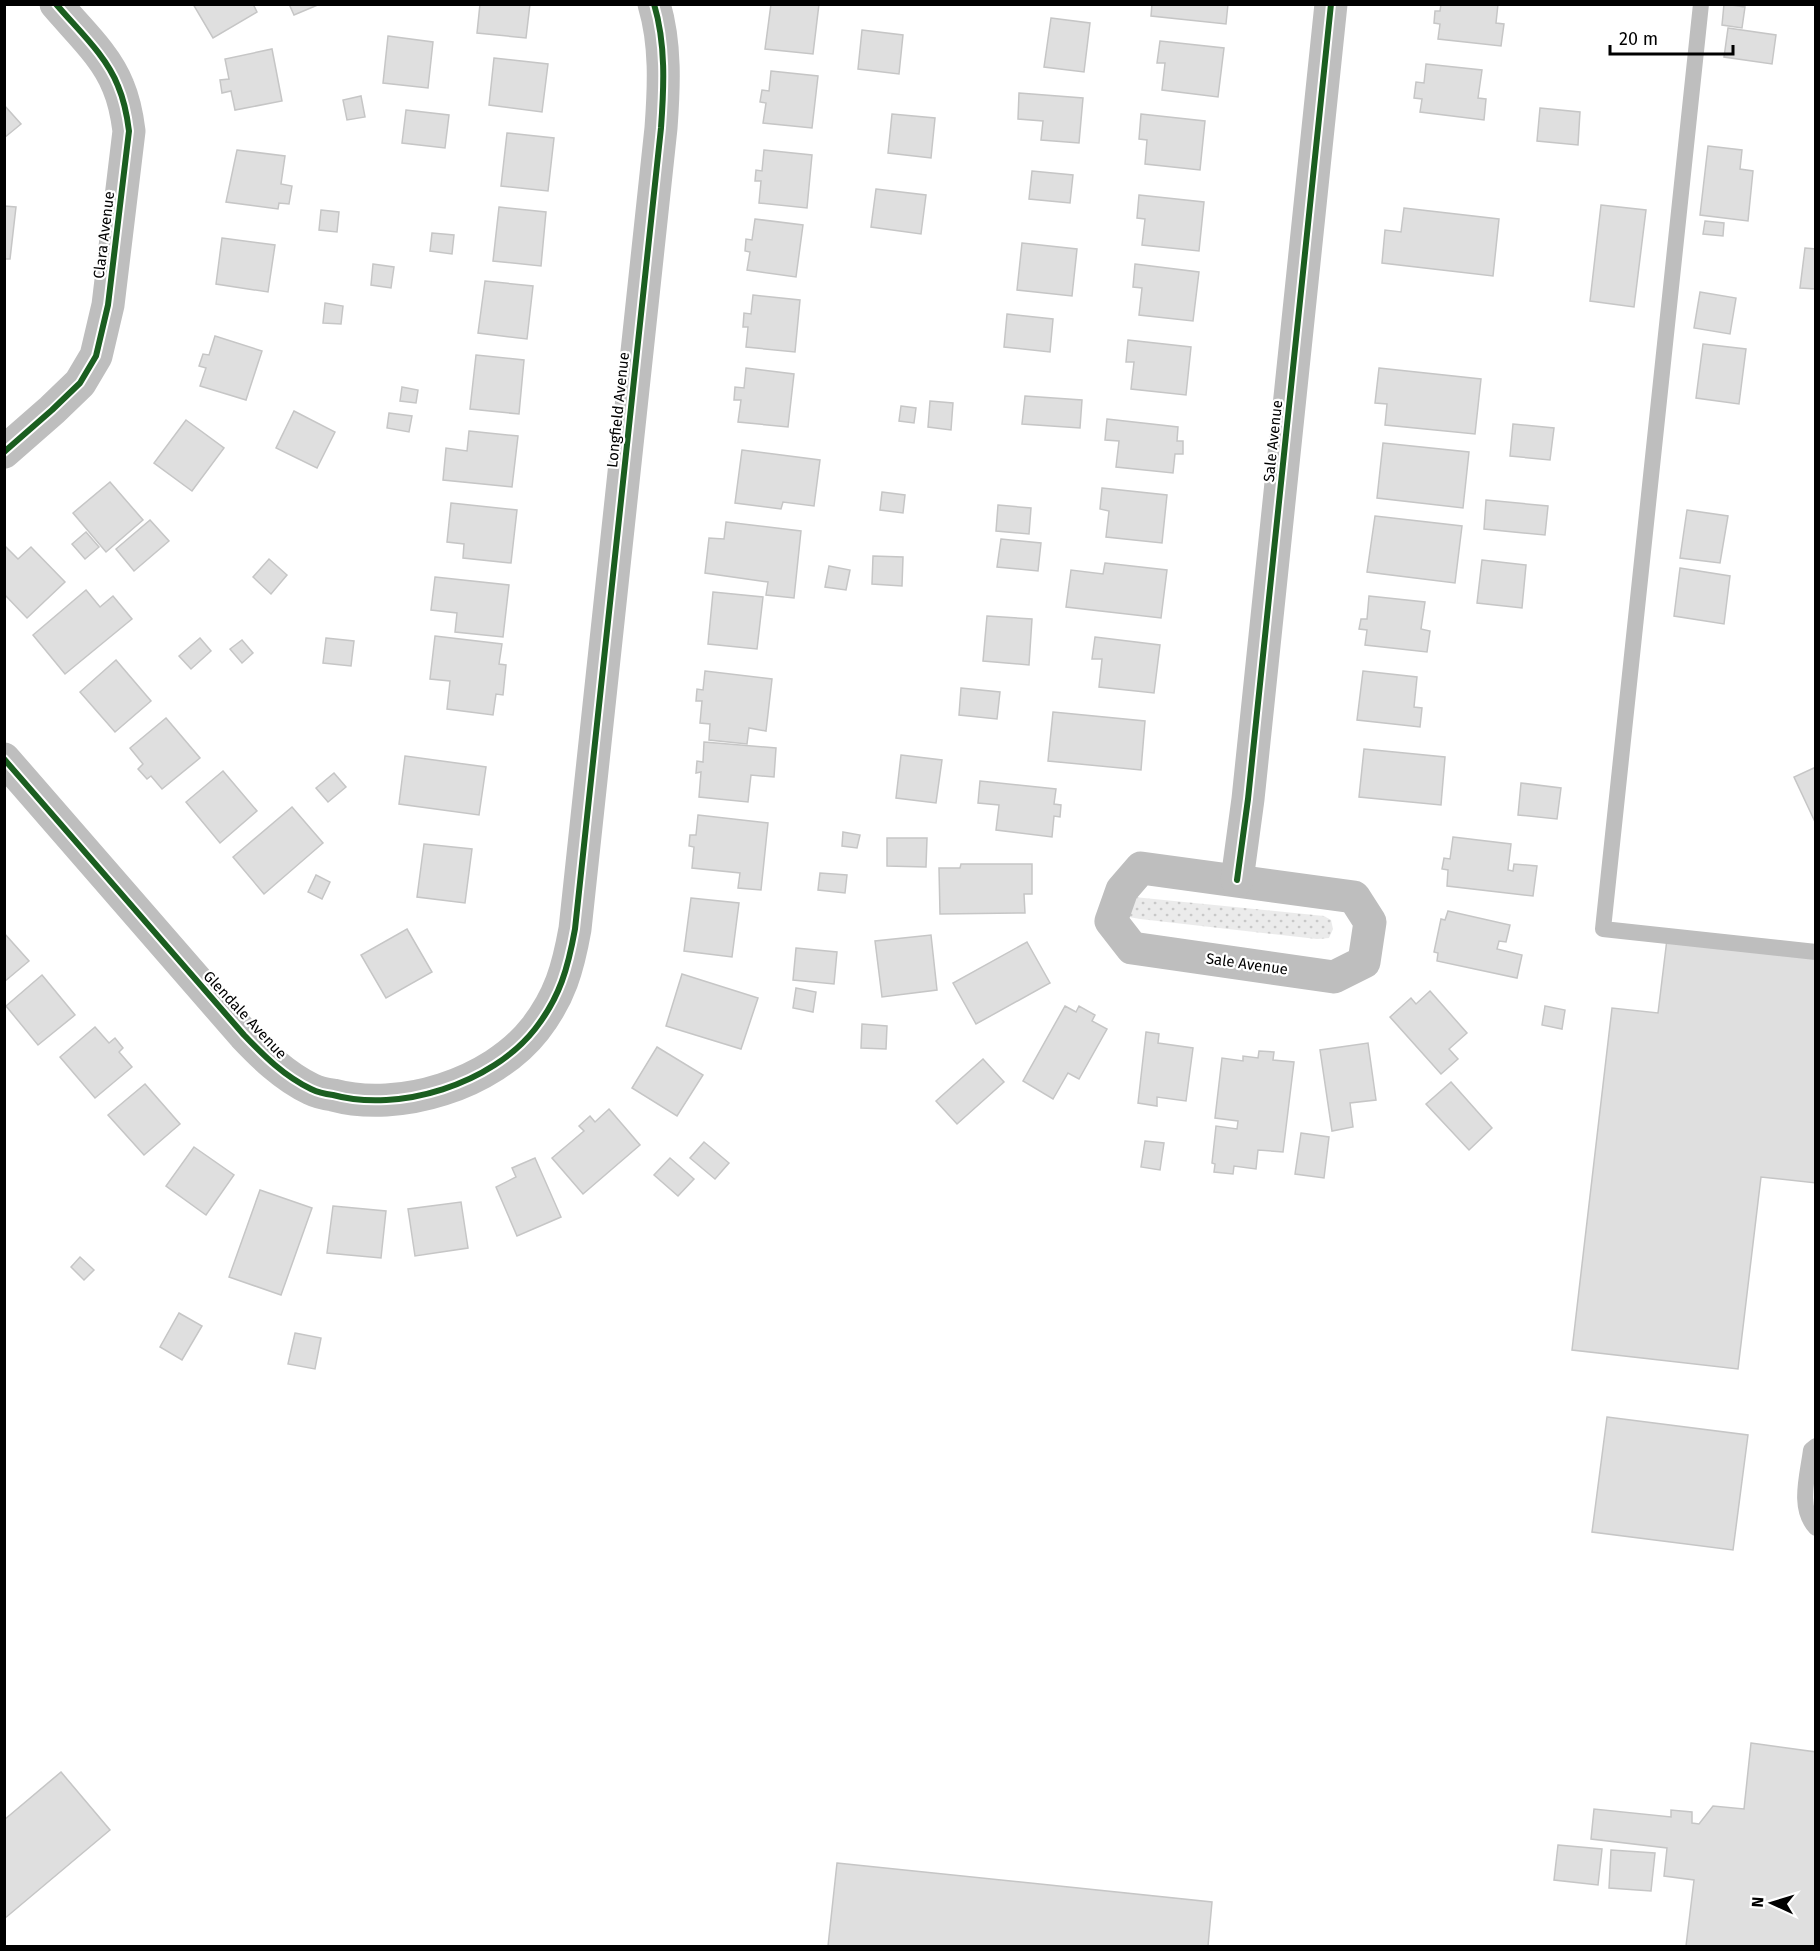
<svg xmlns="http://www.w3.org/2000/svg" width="1820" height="1951" viewBox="0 0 1820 1951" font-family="'Fira Sans',sans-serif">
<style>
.grass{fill:url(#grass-dots)}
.building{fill:#dfdfdf;stroke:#c6c6c6;stroke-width:1.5}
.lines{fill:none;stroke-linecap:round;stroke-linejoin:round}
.service{stroke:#bebebe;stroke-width:16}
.minor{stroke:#bebebe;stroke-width:33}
.cycleway-casing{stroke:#fff;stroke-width:10}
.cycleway{stroke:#1b5e20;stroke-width:6}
.labels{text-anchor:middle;stroke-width:4.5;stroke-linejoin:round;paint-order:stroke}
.street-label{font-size:15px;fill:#000;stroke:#fff}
</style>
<defs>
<pattern id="grass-dots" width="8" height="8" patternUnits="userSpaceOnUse" patternTransform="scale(1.5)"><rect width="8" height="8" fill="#ebebeb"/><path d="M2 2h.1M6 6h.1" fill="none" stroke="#c8c8c8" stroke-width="1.8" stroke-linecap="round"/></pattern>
</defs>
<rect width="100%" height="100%" fill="#fff"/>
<path class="grass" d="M1134,897L1324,916L1331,920L1333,929L1329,938L1317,939L1140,919L1129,917Z"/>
<g class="building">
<path d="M193,4H253L257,12L213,38Z"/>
<path d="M289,4H320L294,15Z"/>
<path d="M480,4H530L526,38L477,33Z"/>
<path d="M771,4H819L813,54L765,49Z"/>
<path d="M1152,4H1228L1226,24L1151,16Z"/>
<path d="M1441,4H1498L1496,23L1504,24L1501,46L1438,39L1440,24L1434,23L1435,11H1440Z"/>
<path d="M1724,4L1745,7L1742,28L1722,25Z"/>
<path d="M1051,18L1090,23L1084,72L1044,67Z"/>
<path d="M1728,28L1776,35L1772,64L1724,57Z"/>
<path d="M862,30L903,35L899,74L858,69Z"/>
<path d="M388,36L433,42L428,88L383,83Z"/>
<path d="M1160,41L1224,48L1218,97L1162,90L1165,63H1157Z"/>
<path d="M272,49L282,101L235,110L231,91L222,93L220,80L229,79L225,59Z"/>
<path d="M494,58L548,64L542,112L489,105Z"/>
<path d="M1426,64L1482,70L1478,98L1486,99L1484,120L1420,112L1422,99L1414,98L1416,82L1424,83Z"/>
<path d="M771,71L818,76L812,128L763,123L766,103L760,102L762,90L769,91Z"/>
<path d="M1019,93L1083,98L1079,143L1041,140L1043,121L1018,119Z"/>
<path d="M361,96L365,117L347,120L343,100Z"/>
<path d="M4,105L21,124L4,138Z"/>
<path d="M1540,108L1580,112L1578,145L1537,141Z"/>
<path d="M406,110L449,115L445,148L402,143Z"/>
<path d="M892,114L935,118L931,158L888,153Z"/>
<path d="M1141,114L1205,121L1200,170L1145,164L1147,140L1139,139Z"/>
<path d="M507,133L554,138L548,191L501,186Z"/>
<path d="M1708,146L1742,150L1740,169L1753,171L1748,221L1700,215Z"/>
<path d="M237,150L285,156L281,184L292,186L289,204L279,203L278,209L226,202Z"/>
<path d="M764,150L812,155L807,208L759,203L761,181H755L756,170L762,171Z"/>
<path d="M1032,171L1073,175L1070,203L1029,199Z"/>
<path d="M876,189L926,195L921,234L871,227Z"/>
<path d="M1139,195L1204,202L1199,251L1142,245L1145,219L1137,218Z"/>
<path d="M1601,205L1646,210L1634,307L1590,301Z"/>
<path d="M4,206L16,207L10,259H4Z"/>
<path d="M499,207L546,212L541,266L493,261Z"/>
<path d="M1404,208L1499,219L1493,276L1382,263L1385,230L1401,232Z"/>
<path d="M321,210L339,212L337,232L319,230Z"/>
<path d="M755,219L803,225L796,277L747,270L750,252L745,251L746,239L752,240Z"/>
<path d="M1705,221L1724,223L1723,236L1703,234Z"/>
<path d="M432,233L454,235L452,254L430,251Z"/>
<path d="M222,238L275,245L268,292L216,284Z"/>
<path d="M1022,243L1077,249L1072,296L1017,290Z"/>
<path d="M1805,248L1816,249V289L1800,288Z"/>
<path d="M373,264L394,267L391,288L371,285Z"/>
<path d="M1135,264L1199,272L1193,321L1139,315L1142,288L1133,287Z"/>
<path d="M485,281L533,286L527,339L478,333Z"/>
<path d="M1700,292L1736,298L1730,334L1694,328Z"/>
<path d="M753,295L800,300L795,352L746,347L748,327H743L744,313L751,314Z"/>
<path d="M325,303L343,306L341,324L323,323Z"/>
<path d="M1007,314L1053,319L1050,352L1004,347Z"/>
<path d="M215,336L262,351L246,400L200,386L206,368L199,366L203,354L209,355Z"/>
<path d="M1128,340L1191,347L1186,395L1131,389L1134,362H1126Z"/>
<path d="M1703,344L1746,349L1739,404L1696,398Z"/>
<path d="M476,355L524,360L519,414L470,409Z"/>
<path d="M746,368L794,374L788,427L738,422L741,400H734L735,387L744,388Z"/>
<path d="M1379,368L1481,379L1475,434L1385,425L1387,404L1375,403Z"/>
<path d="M402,387L418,390L416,403L400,401Z"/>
<path d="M1025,396L1082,400L1080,428L1022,424Z"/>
<path d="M930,401L953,403L951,430L928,427Z"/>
<path d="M901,406L916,408L914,423L899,421Z"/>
<path d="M294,411L335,432L317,468L276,448Z"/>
<path d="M389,413L412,416L409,432L387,428Z"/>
<path d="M1107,419L1178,427L1177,441H1183V454H1175L1173,473L1116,467L1119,441L1105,440Z"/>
<path d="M186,420L224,448L192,491L154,463Z"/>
<path d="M1513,424L1554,428L1550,460L1510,456Z"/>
<path d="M469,431L518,436L512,487L443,480L446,448L467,451Z"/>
<path d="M1383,443L1469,452L1463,508L1377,498Z"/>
<path d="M742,450L820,460L814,506L783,502L781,509L735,503Z"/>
<path d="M110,482L143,520L106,552L73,513Z"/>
<path d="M1102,488L1167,495L1162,543L1106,537L1109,511L1100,509Z"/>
<path d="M882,492L905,495L903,513L880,510Z"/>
<path d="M1486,500L1548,506L1545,535L1484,529Z"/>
<path d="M451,503L517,510L511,563L463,558L464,544L447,542Z"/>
<path d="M998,505L1031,508L1029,534L996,531Z"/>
<path d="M1687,510L1728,516L1720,563L1680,558Z"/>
<path d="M1375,516L1462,526L1455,583L1367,572Z"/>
<path d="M150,520L169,541L134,571L116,549Z"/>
<path d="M726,522L801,531L794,598L766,595L768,582L705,573L709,538L724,539Z"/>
<path d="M86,532L99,547L85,559L72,544Z"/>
<path d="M1001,539L1041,543L1038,571L997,567Z"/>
<path d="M4,545L18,559L31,547L65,582L27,618L4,594Z"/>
<path d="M873,556L903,557L902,586L872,584Z"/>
<path d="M269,559L287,575L271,594L253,577Z"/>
<path d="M1482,560L1526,565L1522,608L1477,603Z"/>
<path d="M1105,563L1167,570L1161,618L1066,607L1071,570L1103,574Z"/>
<path d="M829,566L850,570L846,590L825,587Z"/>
<path d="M1680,568L1730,576L1724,624L1674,616Z"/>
<path d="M435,577L509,585L503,637L455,632L457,613L431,610Z"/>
<path d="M86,590L100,607L113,596L132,619L65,674L33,635Z"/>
<path d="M713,592L763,597L757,649L708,644Z"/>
<path d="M1369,596L1425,602L1421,629L1430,631L1427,652L1365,645L1367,630L1359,629L1361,619H1367Z"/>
<path d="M987,616L1032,619L1029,665L983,661Z"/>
<path d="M435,636L502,644L499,664L506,665L503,695L496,694L493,715L447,709L450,681L430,679Z"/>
<path d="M1095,637L1160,645L1154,693L1099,687L1102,659H1092Z"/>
<path d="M200,638L211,651L191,669L179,656Z"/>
<path d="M326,638L354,641L351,666L323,663Z"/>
<path d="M242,640L253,653L242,663L230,649Z"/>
<path d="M116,660L151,701L115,732L80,692Z"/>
<path d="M705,671L772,679L766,731L749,728L747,744L709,740L710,724L700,723L702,701H696L697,689L703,690Z"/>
<path d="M1363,671L1417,677L1414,707L1422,708L1420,727L1357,720Z"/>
<path d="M961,688L1000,692L997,719L959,715Z"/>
<path d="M1053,712L1145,721L1141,770L1048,761Z"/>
<path d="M166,718L200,758L162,789L151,776L147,779L138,769L143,764L130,748Z"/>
<path d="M704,742L776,748L774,777L751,775L748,802L699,797L701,772L696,773L697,761L703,762Z"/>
<path d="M1364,749L1445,757L1441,805L1359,797Z"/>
<path d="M901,755L942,760L936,803L896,798Z"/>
<path d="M405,756L486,767L479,815L399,804Z"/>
<path d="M1816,767V824L1794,777Z"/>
<path d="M223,771L257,811L220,843L186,802Z"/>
<path d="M334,773L346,787L328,802L316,788Z"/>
<path d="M980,781L1056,789L1054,804L1061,805L1060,817L1054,816L1052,837L996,830L999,805L978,803Z"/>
<path d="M1521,783L1561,788L1557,819L1518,815Z"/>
<path d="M292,807L323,843L264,894L233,857Z"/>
<path d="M698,815L768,823L761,890L738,888L740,873L692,868L694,847L689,846L690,835H696Z"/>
<path d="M843,832L860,835L857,848L842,846Z"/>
<path d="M1453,837L1511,844L1508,870L1513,871L1514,864L1537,866L1533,896L1447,886L1448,870L1442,869L1444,858L1450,859Z"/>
<path d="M887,838H927L926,867L887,866Z"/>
<path d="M424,844L472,849L465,903L417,897Z"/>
<path d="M961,864H1032V894H1024L1025,913L940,914L939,868H960Z"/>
<path d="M820,873L847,875L845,893L818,890Z"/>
<path d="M316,875L330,882L322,899L308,892Z"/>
<path d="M691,898L739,903L732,957L684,951Z"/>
<path d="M1448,911L1510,925L1506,942L1499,941L1497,949L1522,955L1517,978L1437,961L1438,953L1434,952L1441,919L1445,920Z"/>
<path d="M407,929L432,972L386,998L361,955Z"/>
<path d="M4,933L29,961L4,982Z"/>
<path d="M931,935L937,990L882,997L875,941Z"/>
<path d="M1667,939L1816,956V1183L1761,1177L1738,1369L1572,1350L1612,1008L1658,1013Z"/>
<path d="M1027,942L1050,983L976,1024L953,983Z"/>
<path d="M796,948L837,952L834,984L793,980Z"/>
<path d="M682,974L758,998L741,1049L666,1026Z"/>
<path d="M42,975L75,1015L38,1045L6,1006Z"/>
<path d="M796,988L816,992L813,1012L793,1008Z"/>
<path d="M1430,991L1467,1033L1449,1049L1458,1059L1441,1074L1390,1017L1411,998L1416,1004Z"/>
<path d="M1065,1006L1076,1012L1079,1006L1095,1015L1092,1021L1107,1029L1079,1079L1068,1073L1053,1099L1023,1081Z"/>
<path d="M1545,1006L1565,1010L1562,1029L1542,1025Z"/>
<path d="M862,1024L887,1026L886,1049L861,1048Z"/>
<path d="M95,1027L109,1043L115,1038L123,1048L119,1052L132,1067L95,1098L60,1057Z"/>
<path d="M1146,1032L1159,1034L1158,1043L1193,1048L1186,1101L1157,1097V1106L1138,1103Z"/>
<path d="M1368,1043L1376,1100L1350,1103L1353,1127L1332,1131L1320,1050Z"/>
<path d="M657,1047L703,1075L677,1116L632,1088Z"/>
<path d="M1259,1051L1274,1052L1273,1060L1294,1062L1283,1152L1258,1150L1256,1169L1234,1166L1233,1174L1214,1172L1215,1164L1212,1163L1216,1126L1237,1129L1238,1121L1215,1118L1222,1058L1243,1061V1056L1258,1058Z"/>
<path d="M983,1059L1004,1082L957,1124L936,1101Z"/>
<path d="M1451,1082L1492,1128L1469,1150L1426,1104Z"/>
<path d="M145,1084L180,1124L144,1155L108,1115Z"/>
<path d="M609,1109L640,1145L583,1194L552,1158L584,1131L579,1126L590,1116L595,1122Z"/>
<path d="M1301,1133L1329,1137L1324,1178L1295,1174Z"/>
<path d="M1145,1141L1164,1143L1160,1170L1141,1167Z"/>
<path d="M704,1142L729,1163L715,1179L690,1158Z"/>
<path d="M194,1147L234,1175L206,1215L166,1186Z"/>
<path d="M535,1158L561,1217L517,1236L496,1187L516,1177L512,1168Z"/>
<path d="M670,1158L694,1179L678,1196L654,1175Z"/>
<path d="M260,1190L312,1208L281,1295L229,1277Z"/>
<path d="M461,1202L468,1248L415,1256L408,1209Z"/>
<path d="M333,1206L386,1211L381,1258L327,1253Z"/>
<path d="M80,1257L94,1270L84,1280L71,1267Z"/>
<path d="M179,1313L202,1326L182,1360L160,1347Z"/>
<path d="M295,1333L321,1338L315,1369L288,1364Z"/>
<path d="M1607,1417L1748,1435L1733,1550L1592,1532Z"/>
<path d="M1751,1743L1816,1752V1946H1686L1694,1880L1664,1876L1667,1848L1591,1839L1594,1809L1671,1817V1810L1692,1812V1823L1699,1824L1713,1806L1744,1809Z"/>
<path d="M61,1772L110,1830L4,1919V1820Z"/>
<path d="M1558,1845L1602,1849L1598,1885L1554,1880Z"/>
<path d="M1611,1850L1655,1853L1651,1891L1609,1888Z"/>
<path d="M837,1863L1212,1902L1208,1946H828Z"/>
</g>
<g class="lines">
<g class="service">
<path d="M1701,4L1603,929L1816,952"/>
<path d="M1816,1446L1811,1450C1808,1475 1797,1508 1816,1528"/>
</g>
<g class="minor">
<path d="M4,452L52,410L80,383L96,356L108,305L129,131C127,115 124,100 118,86C106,55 77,29 56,4"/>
<path d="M4,759L244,1035C264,1056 284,1076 311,1089C317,1092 325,1094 333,1095C399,1113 492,1084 535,1029C560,997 568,968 575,929L661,128C664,87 666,44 654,4"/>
<path d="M1141,868L1354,897L1370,922L1364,962L1334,977L1132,948L1111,921L1122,890Z"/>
<path d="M1237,880L1248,799L1331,4"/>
</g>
<g class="cycleway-casing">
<g id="cycleway">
<path d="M4,452L52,410L80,383L96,356L108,305L129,131C127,115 124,100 118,86C106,55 77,29 56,4"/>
<path d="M4,759L244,1035C264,1056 284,1076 311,1089C317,1092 325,1094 333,1095C399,1113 492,1084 535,1029C560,997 568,968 575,929L661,128C664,87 666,44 654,4"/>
<path d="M1237,880L1248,799L1331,4"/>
</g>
</g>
<use href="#cycleway" class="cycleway"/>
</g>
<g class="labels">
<g class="street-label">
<text transform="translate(104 235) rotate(-83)" y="5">Clara Avenue</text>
<text transform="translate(618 410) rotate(-84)" y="5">Longfield Avenue</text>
<text transform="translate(1273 441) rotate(-84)" y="5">Sale Avenue</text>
<text transform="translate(1247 964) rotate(8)" y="5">Sale Avenue</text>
<text transform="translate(245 1015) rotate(47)" y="5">Glendale Avenue</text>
</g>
</g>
<rect width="1820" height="1951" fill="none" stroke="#000000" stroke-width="12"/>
<g transform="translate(1772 1903) rotate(274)" stroke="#ffffff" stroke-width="4.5" paint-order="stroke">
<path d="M0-4.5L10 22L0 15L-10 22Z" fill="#000000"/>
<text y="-9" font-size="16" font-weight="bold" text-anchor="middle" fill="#000000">N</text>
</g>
<path d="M1610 45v9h123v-9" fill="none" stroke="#000000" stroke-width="3"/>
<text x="1619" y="45" font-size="18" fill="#000000" stroke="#ffffff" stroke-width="4.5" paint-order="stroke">20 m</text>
</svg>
